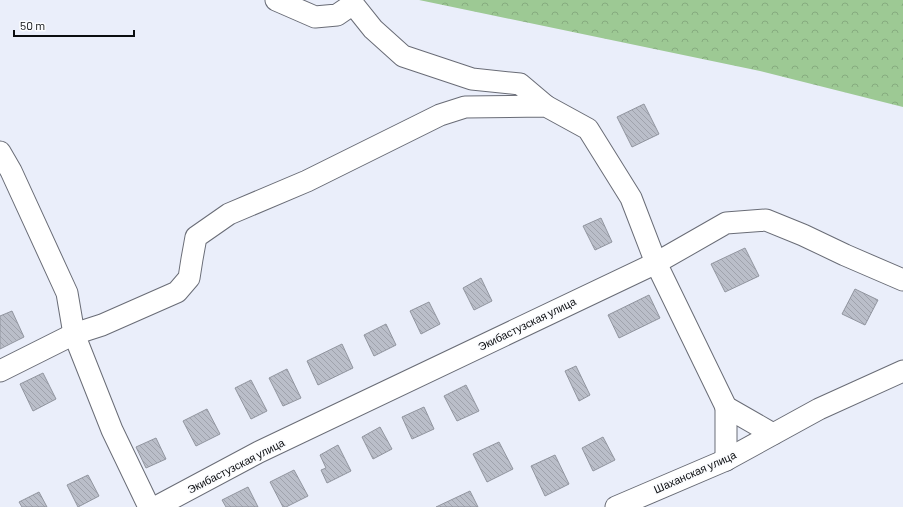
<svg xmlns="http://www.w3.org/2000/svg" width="903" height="507" viewBox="0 0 903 507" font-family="Barlow,sans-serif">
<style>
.forest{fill:url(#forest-crowns)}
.building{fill:url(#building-back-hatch);stroke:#91959f}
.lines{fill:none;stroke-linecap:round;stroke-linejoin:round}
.minor-casing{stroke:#696c76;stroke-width:23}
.minor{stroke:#fff;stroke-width:21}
.labels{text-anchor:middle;stroke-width:3.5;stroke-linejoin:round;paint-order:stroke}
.street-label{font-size:11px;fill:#0b0d10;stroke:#fbfcfe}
</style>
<defs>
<pattern id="forest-crowns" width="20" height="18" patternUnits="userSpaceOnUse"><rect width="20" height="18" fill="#9dc994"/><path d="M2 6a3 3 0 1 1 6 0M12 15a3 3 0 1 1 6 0" fill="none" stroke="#86ab7f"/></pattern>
<pattern id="building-back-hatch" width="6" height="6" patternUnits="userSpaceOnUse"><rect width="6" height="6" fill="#babec9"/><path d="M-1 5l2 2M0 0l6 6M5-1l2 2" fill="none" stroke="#9fa2ac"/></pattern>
</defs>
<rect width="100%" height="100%" fill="#eaeefa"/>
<path class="forest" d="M419,0H903V107L760,71Z"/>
<g class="building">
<path d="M644,104L659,134L632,147L617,117Z"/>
<path d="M601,218L612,242L595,250L583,226Z"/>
<path d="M745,248L759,276L725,292L711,264Z"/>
<path d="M481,278L492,301L474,310L463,288Z"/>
<path d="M855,289L878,300L865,325L842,314Z"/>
<path d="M649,295L660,318L619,338L608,315Z"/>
<path d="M429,302L440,324L421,334L410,311Z"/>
<path d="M12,311L24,337L0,349V316Z"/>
<path d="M386,324L396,345L374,356L364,335Z"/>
<path d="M342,344L353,368L318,385L307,361Z"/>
<path d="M576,366L590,395L579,401L565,371Z"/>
<path d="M287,369L301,398L283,406L269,378Z"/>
<path d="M43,373L56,399L33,411L20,384Z"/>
<path d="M251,380L267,411L251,419L235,388Z"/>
<path d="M466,385L479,411L457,421L444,396Z"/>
<path d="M424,407L434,429L412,439L402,417Z"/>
<path d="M207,409L220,434L196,446L183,421Z"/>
<path d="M380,427L392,449L373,459L362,437Z"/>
<path d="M603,437L615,460L593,471L582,448Z"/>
<path d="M156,438L166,459L146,468L136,447Z"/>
<path d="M499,442L513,469L487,482L473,454Z"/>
<path d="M338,445L351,471L327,483L321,470L326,468L320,455Z"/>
<path d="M555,455L569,484L545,496L531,466Z"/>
<path d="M294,470L308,496L286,507H283L270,482Z"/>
<path d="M88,475L99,496L78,507L67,485Z"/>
<path d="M248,487L258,507H226L222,500Z"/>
<path d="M470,491L478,507H436Z"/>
<path d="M39,492L47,507H22L19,502Z"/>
</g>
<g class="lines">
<g class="minor-casing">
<g id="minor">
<path d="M276,0L315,17L337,15L353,4L373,29L403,56L472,79L520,84L546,106"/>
<path d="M0,152L11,171L67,293L74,334L112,430L149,507"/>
<path d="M0,371L74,334L102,325L177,292L189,278L192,259L196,237L229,214L307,181L440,115L465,107L546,106L588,129L631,198L656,263L726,407L773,434"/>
<path d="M726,407V460"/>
<path d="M156,507L259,452L656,263L726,223L766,220L803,235L845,255L903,280"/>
<path d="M616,507L726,460L819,409L903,371"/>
</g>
</g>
<use href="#minor" class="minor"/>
</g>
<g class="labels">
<g class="street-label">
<text transform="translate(527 324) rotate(-26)" y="4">Экибастузская улица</text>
<text transform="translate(236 466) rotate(-27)" y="4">Экибастузская улица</text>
<text transform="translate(695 472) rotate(-24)" y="4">Шаханская улица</text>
</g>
</g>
<path d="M14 30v6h120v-6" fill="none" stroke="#0b0d10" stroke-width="2"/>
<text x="20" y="30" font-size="12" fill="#0b0d10" stroke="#fbfcfe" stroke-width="3" paint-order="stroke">50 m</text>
</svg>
